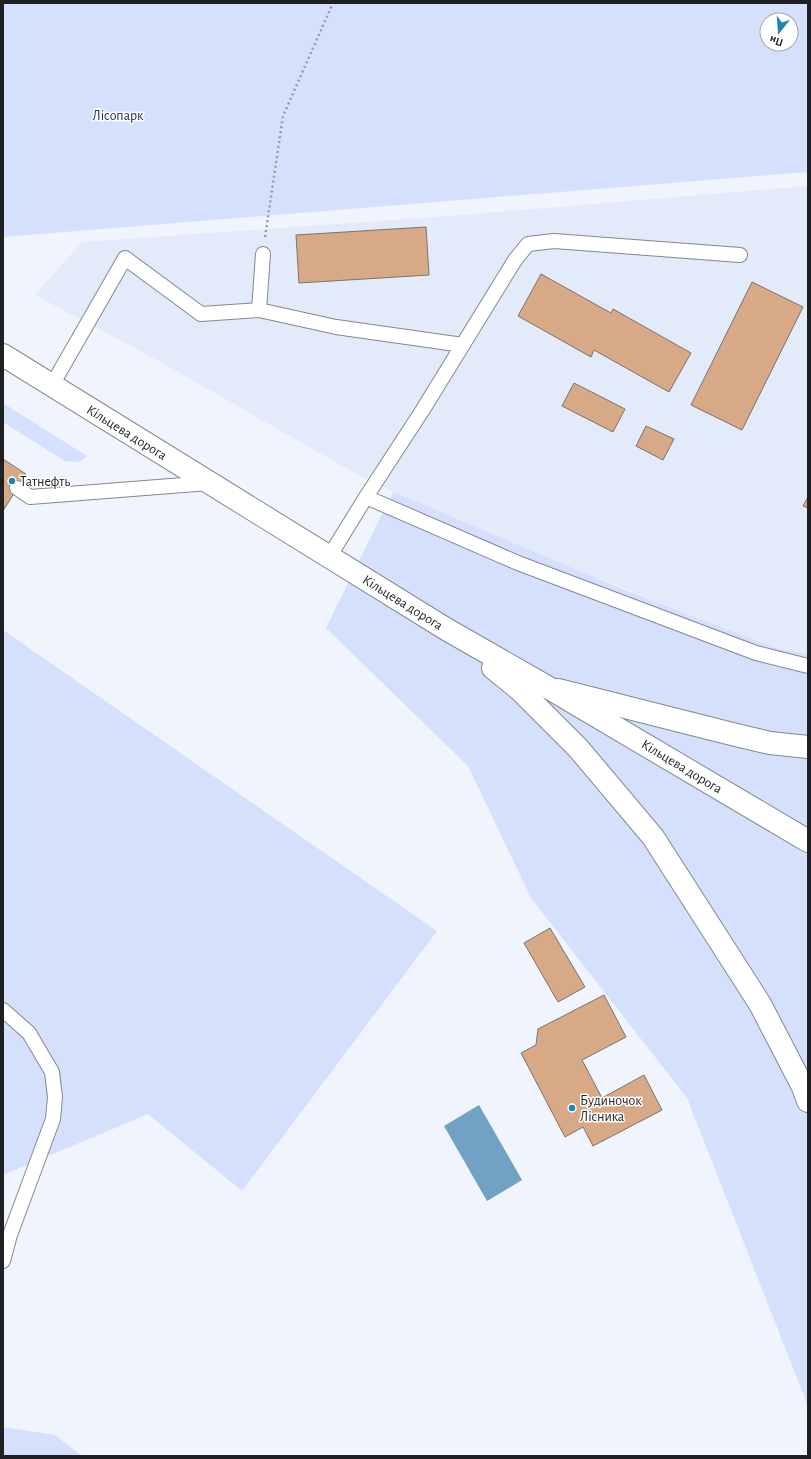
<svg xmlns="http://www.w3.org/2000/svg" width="811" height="1459" viewBox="0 0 811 1459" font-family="'Alegreya Sans',sans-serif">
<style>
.built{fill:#e3eafa}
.green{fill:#d5e1fc;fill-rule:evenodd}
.water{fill:#71a1c3}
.building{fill:#d7a986;stroke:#7b726c}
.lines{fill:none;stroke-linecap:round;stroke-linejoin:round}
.service-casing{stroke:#838790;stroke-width:16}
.primary-casing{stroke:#838790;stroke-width:24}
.trunk-casing{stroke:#838790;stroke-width:24}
.path{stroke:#989ca2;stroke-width:2.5;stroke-dasharray:2 3;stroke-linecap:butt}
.service{stroke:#fff;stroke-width:14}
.primary{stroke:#fff;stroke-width:22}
.trunk{stroke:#fff;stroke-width:22}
.poi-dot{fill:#2285af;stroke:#fff;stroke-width:1.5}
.labels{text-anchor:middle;stroke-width:3;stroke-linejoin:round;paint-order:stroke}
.park-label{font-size:14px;fill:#192b63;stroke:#fff}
.street-label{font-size:14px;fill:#1e2023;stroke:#fff}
.poi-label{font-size:14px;fill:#1e2023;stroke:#fff;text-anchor:start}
</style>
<rect width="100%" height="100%" fill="#eff4fd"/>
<path class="built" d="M808,186V654L779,649L457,523L353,472L157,360L35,295L82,242L450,216Z"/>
<g class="green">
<path d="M3,3H808V172L3,237ZM767,20H791V44H767Z"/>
<path d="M3,403L87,456L79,462L65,461L3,422Z"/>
<path d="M393,492L620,588L779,649L808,654V1406L687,1098L531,898L468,766L326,628Z"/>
<path d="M3,630L437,931L242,1191L148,1114L3,1175Z"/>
<path d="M3,1427L55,1435L82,1456H3Z"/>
</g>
<path class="water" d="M479,1105L522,1180L487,1201L444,1126Z"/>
<g class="building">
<path d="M426,227L429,275L299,283L296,235Z"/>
<path d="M541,274L611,313L613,309L691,353L669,392L594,350L591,357L518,316Z"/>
<path d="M752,282L803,307L742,430L691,405Z"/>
<path d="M574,383L625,409L613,432L562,406Z"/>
<path d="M646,426L674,439L663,460L636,446Z"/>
<path d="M3,459L26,474L3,511Z"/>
<path d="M808,497V508L803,506Z"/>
<path d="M550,928L585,987L558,1002L524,943Z"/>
<path d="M604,995L626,1037L582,1060L602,1098L644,1075L662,1110L593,1146L583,1127L565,1137L521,1053L536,1045L538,1029Z"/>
</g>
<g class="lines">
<g class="service-casing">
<g id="service">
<path d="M263,254L259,310L336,327L463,345"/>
<path d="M52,385L125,258L201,314L259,310"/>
<path d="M17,488L30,497L209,483"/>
<path d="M366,497L518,563L756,653L808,666"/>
<path d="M329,557L366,497L422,411L515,260L528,244L554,241L740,255"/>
<path d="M3,1010L29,1033L52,1072L55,1097L53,1119L10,1235L3,1261"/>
</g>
</g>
<g class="primary-casing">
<path id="primary" d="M558,690L732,734L770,743L808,747"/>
</g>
<g class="trunk-casing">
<g id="trunk">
<path d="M3,355L446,629L549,688L808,841"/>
<path d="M493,668L520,690L578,748L653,837L760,1004L803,1087L808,1101"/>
</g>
</g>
<path class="path" d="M265,237L283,116L333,3"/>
<use href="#service" class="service"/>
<use href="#primary" class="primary"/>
<use href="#trunk" class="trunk"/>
</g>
<g class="poi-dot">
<circle cx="12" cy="481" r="4"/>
<circle cx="572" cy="1108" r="4"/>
</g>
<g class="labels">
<g class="park-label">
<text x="118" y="120">Лісопарк</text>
</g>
<g class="street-label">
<text transform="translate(127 432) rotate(32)" y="5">Кільцева дорога</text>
<text transform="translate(403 602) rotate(32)" y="5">Кільцева дорога</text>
<text transform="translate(682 766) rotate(31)" y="5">Кільцева дорога</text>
</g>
<g class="poi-label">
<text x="20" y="486">Татнефть</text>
<text x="580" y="1105">Будиночок<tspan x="580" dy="16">Лісника</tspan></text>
</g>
</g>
<rect width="811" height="1459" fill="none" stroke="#1e2023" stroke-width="8"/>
<g transform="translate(779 32) rotate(197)"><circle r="19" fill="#ffffff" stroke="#a5a6a7"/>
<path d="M0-3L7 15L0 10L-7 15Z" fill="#2285af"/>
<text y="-6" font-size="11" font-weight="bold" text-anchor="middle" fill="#1e2023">Пн</text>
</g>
</svg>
